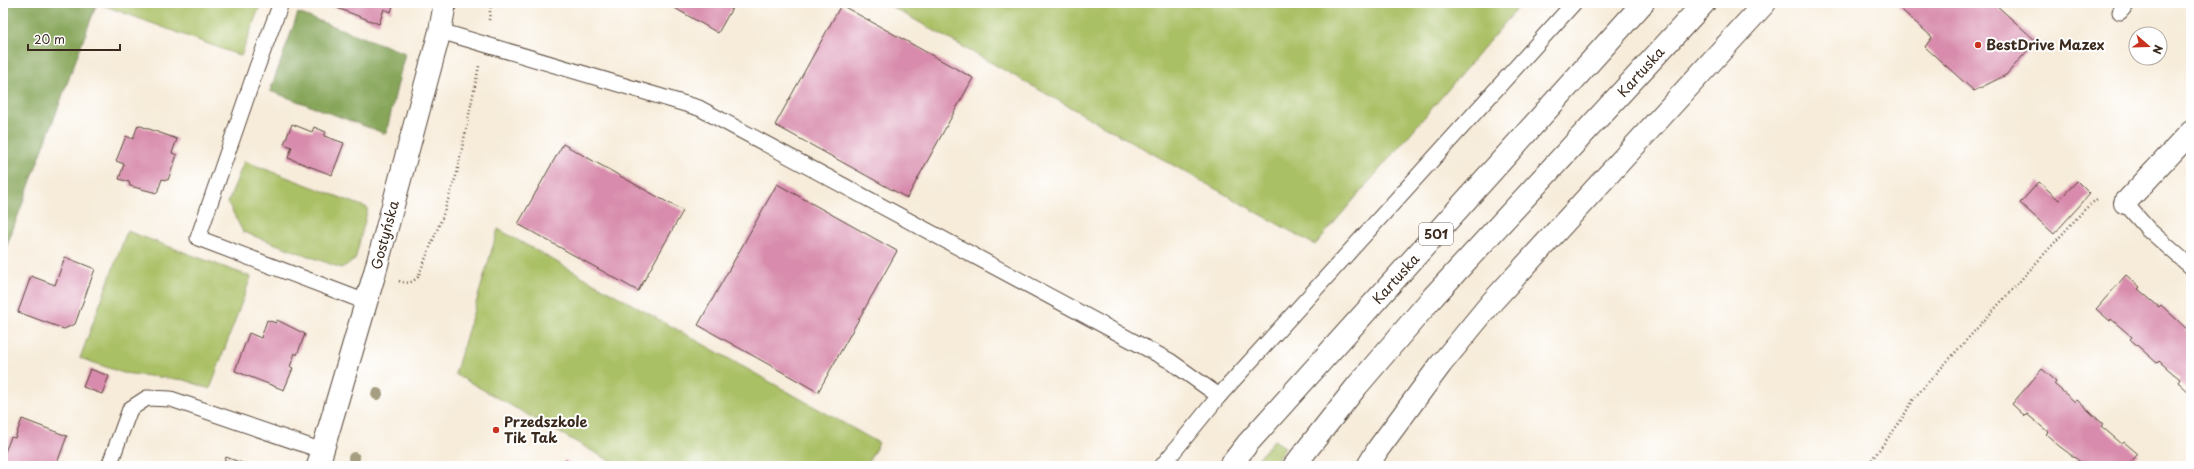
<svg xmlns="http://www.w3.org/2000/svg" width="2194" height="469" viewBox="0 0 2194 469" font-family="'Playpen Sans',sans-serif">
<style>
.green{fill:#aac065;stroke:#727542}
.forest{fill:#87a65a;stroke:#61683c}
.building{fill:#d88bac}
.lines{fill:none;stroke-linecap:round;stroke-linejoin:round}
.service-casing{stroke:#57473a;stroke-width:17}
.minor-casing{stroke:#57473a;stroke-width:24}
.primary-casing{stroke:#57473a;stroke-width:24}
.path{stroke:#57473a;stroke-width:2.5;stroke-dasharray:1 3;stroke-linecap:butt}
.service{stroke:#fff;stroke-width:15}
.minor{stroke:#fff;stroke-width:22}
.primary{stroke:#fff;stroke-width:22}
.tree{fill:#a59e80}
.poi-dot{fill:#c8321e;stroke:#fff;stroke-width:1.5}
.labels{text-anchor:middle;stroke-width:4;stroke-linejoin:round;paint-order:stroke}
.shield{fill:#fff;stroke:#766a62;stroke-width:1}
.shield-label{font-size:13px;font-weight:bold;fill:#3b2a1e}
.poi-label{font-size:14px;font-weight:bold;fill:#3b2a1e;stroke:#fff;text-anchor:start}
.street-label{font-size:14px;fill:#3b2a1e;stroke:#fff}
</style>
<rect width="100%" height="100%" fill="#fff"/>
<filter id="ink" filterUnits="userSpaceOnUse"><feTurbulence type="fractalNoise" baseFrequency=".025" numOctaves="2"/><feDisplacementMap in="SourceGraphic" scale="8" xChannelSelector="R" yChannelSelector="G"/><feConvolveMatrix kernelMatrix="1 2 1 2 8 2 1 2 1" color-interpolation-filters="sRGB"/></filter>
<filter id="wash" filterUnits="userSpaceOnUse"><feTurbulence type="fractalNoise" baseFrequency=".012" numOctaves="4" result="noise"/><feDisplacementMap in="SourceGraphic" scale="16" xChannelSelector="R" yChannelSelector="G"/><feGaussianBlur stdDeviation="0.9" result="paint"/><feColorMatrix in="noise" values="0 0 0 0 0 0 0 0 0 0 0 0 0 0 0 0 0 1.4 0 .05"/><feComposite in="paint" operator="in"/></filter>
<g filter="url(#wash)">
<rect width="100%" height="100%" fill="#f7ecda"/>
<g class="green">
<path d="M97,3H261L241,56Z"/>
<path d="M885,3H1522L1315,245Z"/>
<path d="M244,161L368,208L355,260L341,268L243,232L228,203Z"/>
<path d="M498,229L879,443L866,466H619L455,374Z"/>
<path d="M127,231L251,277L210,389L185,380L123,373L80,358Z"/>
<path d="M1274,440L1285,447L1272,466H1252Z"/>
</g>
<g class="forest">
<path d="M3,3H97L3,256Z"/>
<path d="M298,13L405,53L386,134L270,91Z"/>
</g>
<g id="blocks">
<g class="building">
<path d="M333,3H394L391,12L384,9L379,24L332,6Z"/>
<path d="M666,3H735L718,33Z"/>
<path d="M1894,3H1994L2036,41L2006,75L1974,91L1925,47L1932,37Z"/>
<path d="M841,5L973,78L907,198L775,125Z"/>
<path d="M292,124L312,132L314,127L326,132L324,136L344,143L332,175L288,158L292,147L284,144Z"/>
<path d="M138,125L177,139L172,153L177,155L168,180L162,179L157,193L130,186L129,182L119,179L124,164L116,161L126,136L133,139Z"/>
<path d="M563,144L683,211L638,291L518,224Z"/>
<path d="M2077,181L2090,194L2054,234L2020,203L2039,182L2059,200Z"/>
<path d="M777,184L897,251L818,392L698,325Z"/>
<path d="M65,257L95,269L75,324L64,329L18,312L31,276L55,285Z"/>
<path d="M2126,275L2140,287L2138,289L2159,307L2161,305L2187,329L2185,331L2191,336V394L2178,382L2180,379L2169,370L2159,361L2157,363L2130,339L2132,337L2111,319L2110,321L2096,309Z"/>
<path d="M267,320L276,323L277,320L305,334L297,355L295,353L290,367L293,368L284,390L235,371L249,333L261,338Z"/>
<path d="M90,369L109,376L102,394L83,387Z"/>
<path d="M2042,369L2056,381L2054,384L2075,402L2077,400L2103,424L2101,426L2122,444L2124,442L2138,454L2127,466H2086L2059,446L2046,434L2048,432L2027,414L2025,416L2012,404Z"/>
<path d="M22,419L67,436L56,466H3V457L11,437L15,438Z"/>
<path d="M226,457L250,466H212L219,462L223,464Z"/>
<path d="M565,460L575,466H562Z"/>
</g>
</g>
</g>
<g filter="url(#ink)">
<use href="#blocks" fill-opacity="0" stroke="#57473a" stroke-width="1"/>
<g class="lines">
<g class="service-casing">
<g id="service">
<path d="M281,3L257,67L198,238L366,302"/>
<path d="M2120,12L2128,3"/>
<path d="M440,31L699,108L1170,361L1219,396"/>
<path d="M2125,203L2148,229L2191,267"/>
<path d="M109,466L130,409L147,398L171,399L323,451"/>
<path d="M1162,466L1219,396L1574,3"/>
</g>
</g>
<g class="minor-casing">
<g id="minor">
<path d="M2125,203L2191,132"/>
<path d="M318,466L375,272L440,31L445,3"/>
<path d="M1368,466L1378,449L1441,364L1491,303L1765,3"/>
</g>
</g>
<g class="primary-casing">
<g id="primary">
<path d="M1230,466L1248,443L1643,3"/>
<path d="M1294,466L1357,386L1433,297L1704,3"/>
</g>
</g>
<g class="path">
<path d="M489,20L491,3"/>
<path d="M399,281C407,284 412,283 418,277L442,218L457,173L479,66"/>
<path d="M1867,466L1900,422L1915,397L2085,209L2097,199"/>
</g>
<use href="#service" class="service"/>
<use href="#minor" class="minor"/>
<use href="#primary" class="primary"/>
</g>
<g class="tree">
<circle cx="377" cy="394" r="6"/>
<circle cx="354" cy="458" r="6"/>
</g>
</g>
<g class="poi-dot">
<circle cx="1978" cy="45" r="4"/>
<circle cx="496" cy="430" r="4"/>
</g>
<g class="labels">
<rect class="shield" x="1419" y="223" width="34" height="22" rx="3"/>
<g class="shield-label">
<text x="1436" y="239">501</text>
</g>
<g class="poi-label">
<text x="1986" y="50">BestDrive Mazex</text>
<text x="504" y="427">Przedszkole<tspan x="504" dy="16">Tik Tak</tspan></text>
</g>
<g class="street-label">
<text transform="translate(1641 72) rotate(-48)" y="5">Kartuska</text>
<text transform="translate(385 235) rotate(-75)" y="5">Gostyńska</text>
<text transform="translate(1396 279) rotate(-48)" y="5">Kartuska</text>
</g>
</g>
<rect width="2194" height="469" fill="none" stroke="#fff" stroke-width="16"/>
<g transform="translate(2148 46) rotate(110)"><circle r="19" fill="#ffffff" stroke="#b1aaa5"/>
<path d="M0-3L7 15L0 10L-7 15Z" fill="#c8321e"/>
<text y="-6" font-size="11" font-weight="bold" text-anchor="middle" fill="#3b2a1e">N</text>
</g>
<path d="M28 44v6h92v-6" fill="none" stroke="#3b2a1e" stroke-width="2"/>
<text x="34" y="44" font-size="12" fill="#3b2a1e" stroke="#ffffff" stroke-width="3" paint-order="stroke">20 m</text>
</svg>
